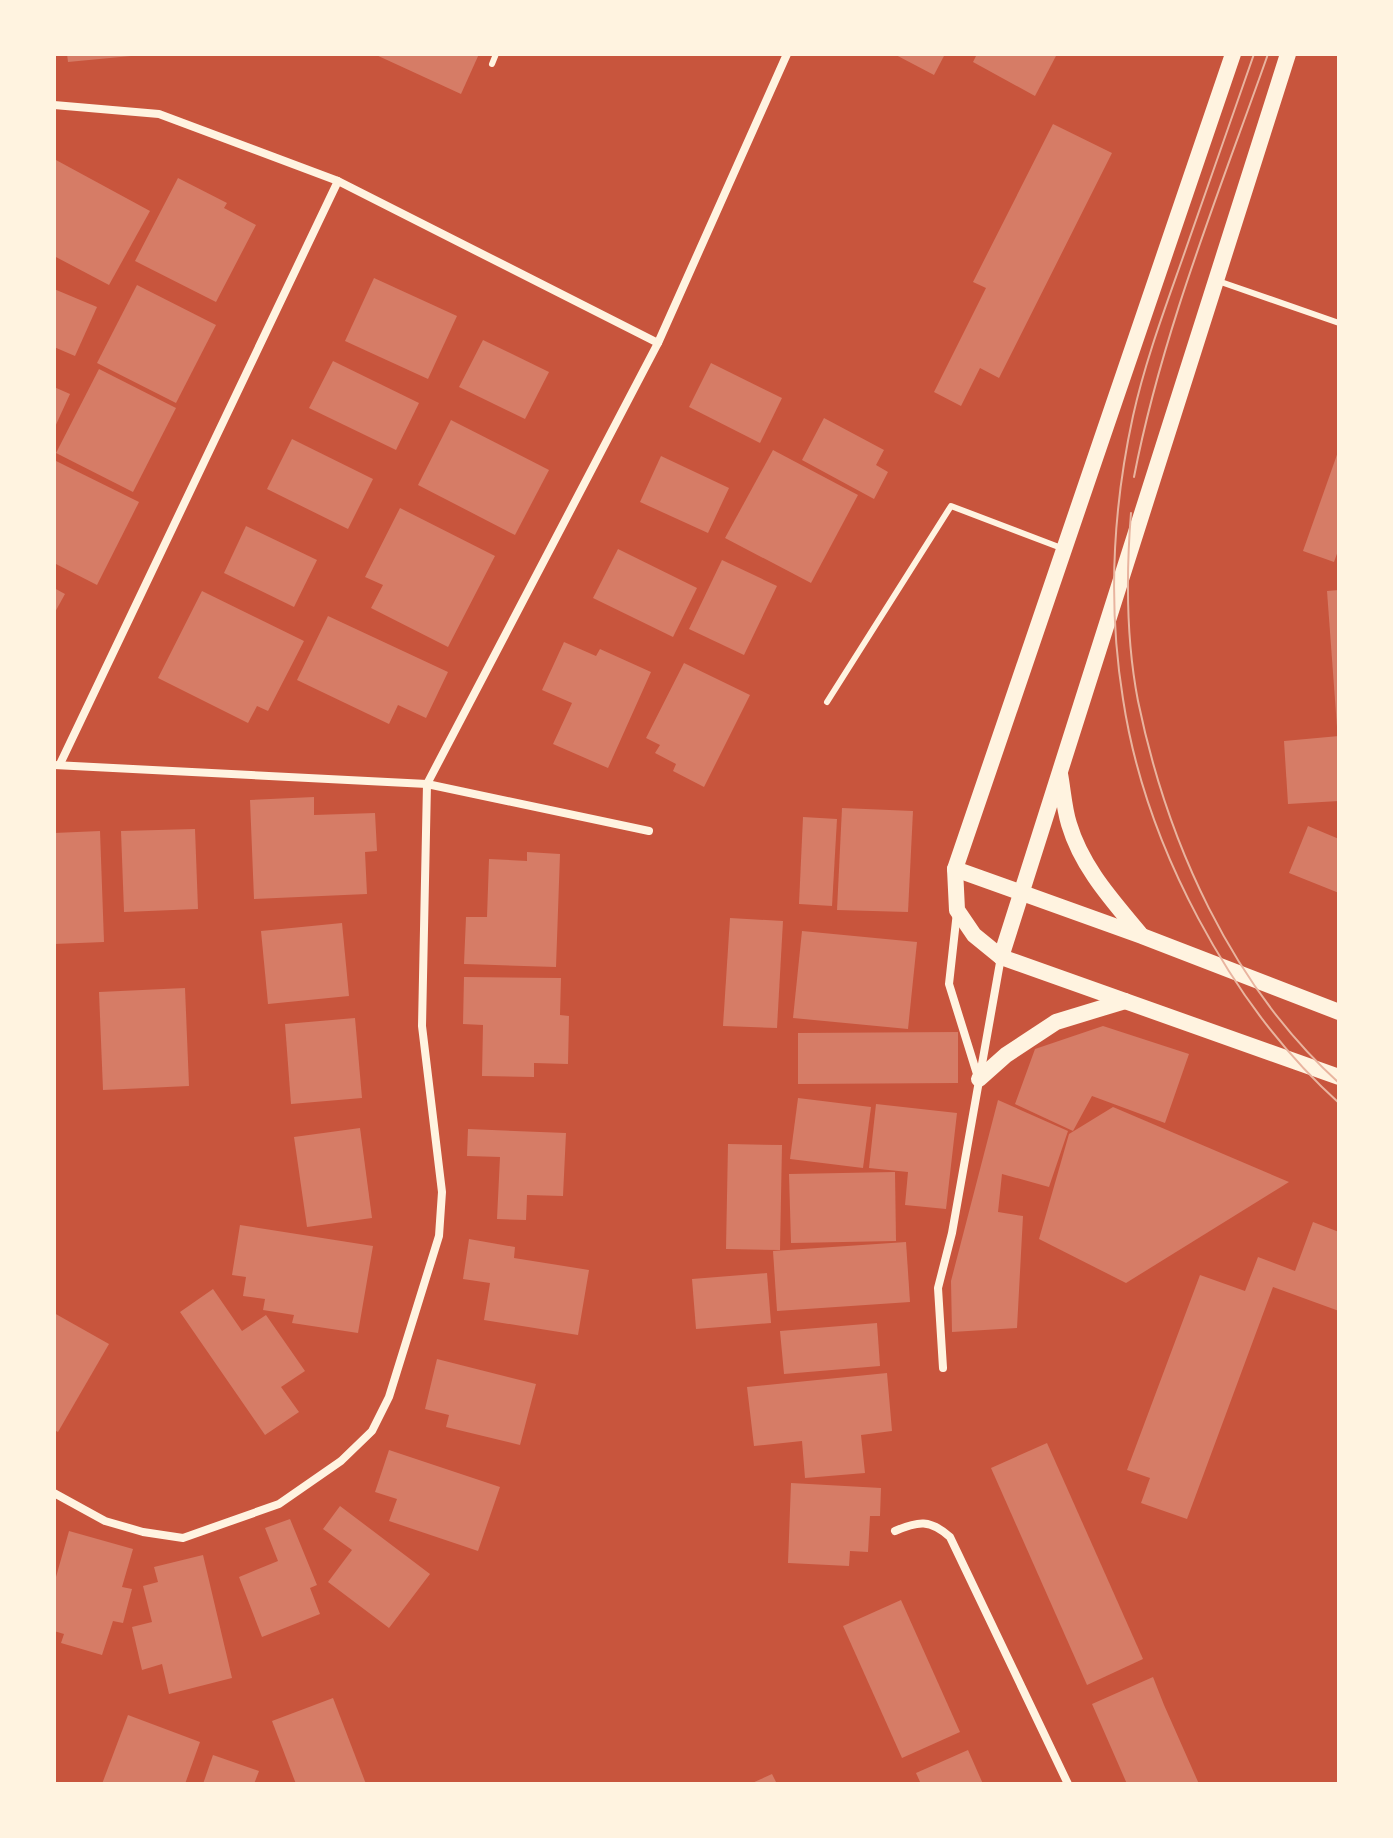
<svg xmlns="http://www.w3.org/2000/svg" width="1393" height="1838" viewBox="0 0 1393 1838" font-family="Cabin,sans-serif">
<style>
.building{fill:#d67c66}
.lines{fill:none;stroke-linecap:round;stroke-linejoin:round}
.service{stroke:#fff3e0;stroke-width:6}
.minor{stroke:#fff3e0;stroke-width:8}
.secondary{stroke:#fff3e0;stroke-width:16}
.tram{stroke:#e9b49f;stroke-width:2}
</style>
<rect width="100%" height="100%" fill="#c8553d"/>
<g class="building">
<path d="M67,54H131V56L68,62Z"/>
<path d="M374,54H479L461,94Z"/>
<path d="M894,54H945L934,75Z"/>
<path d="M977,54H1057L1035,96L973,62Z"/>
<path d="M1053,124L1112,153L999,378L980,368L961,406L934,392L986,288L973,282Z"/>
<path d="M56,160L150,211L109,285L54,256V164Z"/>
<path d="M178,178L227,203L224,208L256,225L216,302L135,261Z"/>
<path d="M374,278L457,316L428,379L345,341Z"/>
<path d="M137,285L216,325L176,403L97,363Z"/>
<path d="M54,289L97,307L75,356L54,347Z"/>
<path d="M483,340L549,372L525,419L459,387Z"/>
<path d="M333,361L419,403L396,450L309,408Z"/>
<path d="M711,363L782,398L760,443L689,407Z"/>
<path d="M99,369L176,408L133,492L56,453Z"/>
<path d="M54,387L70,394L54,429Z"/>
<path d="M824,418L884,450L876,465L888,472L874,499L802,460Z"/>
<path d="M451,420L549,470L515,535L418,485Z"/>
<path d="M292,439L373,479L348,529L267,489Z"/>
<path d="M1339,449V548L1334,562L1303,551Z"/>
<path d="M773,450L858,495L811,583L725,538Z"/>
<path d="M661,456L729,488L708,533L640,502Z"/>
<path d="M54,460L139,502L97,585L54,563Z"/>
<path d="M400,508L495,556L448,647L371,608L383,585L365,577Z"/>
<path d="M246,526L317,560L294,607L224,573Z"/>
<path d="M618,549L697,588L673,637L593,598Z"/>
<path d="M722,560L777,586L744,655L689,629Z"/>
<path d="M54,588L65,594L54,614Z"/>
<path d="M1339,590V727H1337L1327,591Z"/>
<path d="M202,591L304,641L268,711L257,706L248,723L158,678Z"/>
<path d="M328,616L448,672L426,718L398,705L389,724L297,680Z"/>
<path d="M564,642L596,656L600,649L651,672L608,768L553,744L572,703L542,690Z"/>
<path d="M684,663L750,695L704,787L673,771L676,764L655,753L660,745L646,738Z"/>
<path d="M1339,736V801L1288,804L1284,741Z"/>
<path d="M314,797V815L375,813L377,851L365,852L367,894L254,899L250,800Z"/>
<path d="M842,808L913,811L908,912L837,910Z"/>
<path d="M803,817L837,819L832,906L799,904Z"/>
<path d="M1308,826L1339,839V893L1289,873Z"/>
<path d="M195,829L198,909L124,912L121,831Z"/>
<path d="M100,831L104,942L54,944V833Z"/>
<path d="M527,852L560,854L556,967L464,964L466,917H487L489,859L527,861Z"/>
<path d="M730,918L783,921L777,1028L723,1026Z"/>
<path d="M342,923L349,996L268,1004L261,931Z"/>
<path d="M802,931L917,942L908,1029L793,1018Z"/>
<path d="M464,977L561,978L560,1015L569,1016L568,1064L534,1063V1077L482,1076L483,1025L463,1024Z"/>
<path d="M185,988L189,1086L103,1090L99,992Z"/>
<path d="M355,1018L362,1098L291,1104L285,1024Z"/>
<path d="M1103,1026L1189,1054L1165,1123L1092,1096L1073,1131L1015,1104L1035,1049Z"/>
<path d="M958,1032V1083L798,1084V1033Z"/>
<path d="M798,1098L871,1107L863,1168L790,1159Z"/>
<path d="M998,1100L1068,1131L1049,1187L1002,1174L998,1212L1023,1216L1017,1328L952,1332L951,1281Z"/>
<path d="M876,1104L957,1113L946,1209L905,1205L908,1172L869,1168Z"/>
<path d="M1113,1107L1289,1182L1126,1283L1039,1239L1069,1134Z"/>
<path d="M360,1128L372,1218L307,1227L294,1137Z"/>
<path d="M468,1129L566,1133L563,1196L527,1195L526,1220L497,1219L500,1157L467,1156Z"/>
<path d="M728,1144L782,1145L780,1250L726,1249Z"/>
<path d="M895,1172L896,1241L791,1243L789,1174Z"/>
<path d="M1313,1222L1339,1232V1311L1273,1287L1187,1519L1141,1503L1150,1478L1127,1470L1200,1275L1245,1291L1258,1257L1295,1271Z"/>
<path d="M240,1225L373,1246L358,1333L292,1323L294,1315L263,1310L265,1299L243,1296L246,1277L232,1275Z"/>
<path d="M469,1239L515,1247L514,1258L589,1270L578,1335L484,1320L490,1283L463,1279Z"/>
<path d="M906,1242L910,1302L777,1311L773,1251Z"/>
<path d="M767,1273L771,1323L696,1329L692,1279Z"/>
<path d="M213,1289L242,1331L266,1315L305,1371L281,1387L299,1412L265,1435L180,1312Z"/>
<path d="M54,1313L109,1344L58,1432L54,1430Z"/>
<path d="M877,1323L880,1366L784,1374L780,1331Z"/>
<path d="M437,1359L536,1384L520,1445L446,1427L449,1415L425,1409Z"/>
<path d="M887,1373L892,1431L861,1435L865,1473L805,1478L802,1441L754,1446L747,1387Z"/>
<path d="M1047,1443L1143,1659L1087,1685L991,1468Z"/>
<path d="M389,1450L500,1487L478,1551L389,1521L397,1499L375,1492Z"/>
<path d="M791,1483L881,1488L880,1516H870L868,1552L850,1551L849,1566L788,1563Z"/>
<path d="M340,1506L430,1574L389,1628L328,1582L352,1550L323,1529Z"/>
<path d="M290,1519L317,1585L310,1588L320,1614L262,1637L239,1577L278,1561L265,1528Z"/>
<path d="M69,1531L133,1549L122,1587L132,1589L123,1623L113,1621L102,1655L61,1643L64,1634L54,1631V1584Z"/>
<path d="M203,1555L232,1678L169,1694L162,1664L142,1670L132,1627L152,1622L143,1586L158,1582L154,1567Z"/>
<path d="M901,1600L960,1732L902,1758L843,1626Z"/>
<path d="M1153,1677L1164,1705L1199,1784H1127L1092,1704Z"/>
<path d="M333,1698L366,1784H296L272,1721Z"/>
<path d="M128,1715L200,1742L185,1784H102Z"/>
<path d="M968,1750L983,1784H921L916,1773Z"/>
<path d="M213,1755L259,1771L254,1784H203Z"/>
<path d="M772,1774L777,1784H750Z"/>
</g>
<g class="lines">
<g class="service">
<path d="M492,64L496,54"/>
<path d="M1218,281L1339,323"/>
<path d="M827,702L951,506L1064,549"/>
</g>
<g class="minor">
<path d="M54,105L159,114L338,181L658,343"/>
<path d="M60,764L338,181"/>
<path d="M54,765L427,784L649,831"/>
<path d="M957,912L949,984L977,1074"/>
<path d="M943,1368L938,1288L952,1233L1001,957"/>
<path d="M54,1493L105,1521L143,1532L183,1538L279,1504L341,1461L372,1431L389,1397L439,1236L442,1192L422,1026L427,784L658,343L787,54"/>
<path d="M895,1531C918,1521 930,1519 950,1537L1068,1784"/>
</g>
<g class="secondary">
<path d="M1233,54L955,869L957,910L974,935L1001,957L1339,1077"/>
<path d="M1060,774C1063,790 1064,808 1069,824C1082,868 1113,901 1141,935"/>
<path d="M955,869L1142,936L1339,1012"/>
<path d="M1001,957L1288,54"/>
<path d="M979,1079L1006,1055L1056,1022L1125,1001"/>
</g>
<g class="tram">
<path d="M1254,54C1230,123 1206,191 1182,260C1164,311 1145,362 1133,416C1113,508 1108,606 1123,699C1145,844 1230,1005 1339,1103"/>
<path d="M1134,477C1162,332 1219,193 1268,54"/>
<path d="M1131,513C1126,575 1126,639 1138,701C1167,842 1231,985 1339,1083"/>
</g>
</g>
<rect width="1393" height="1838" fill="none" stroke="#fff3e0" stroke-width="112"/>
</svg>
